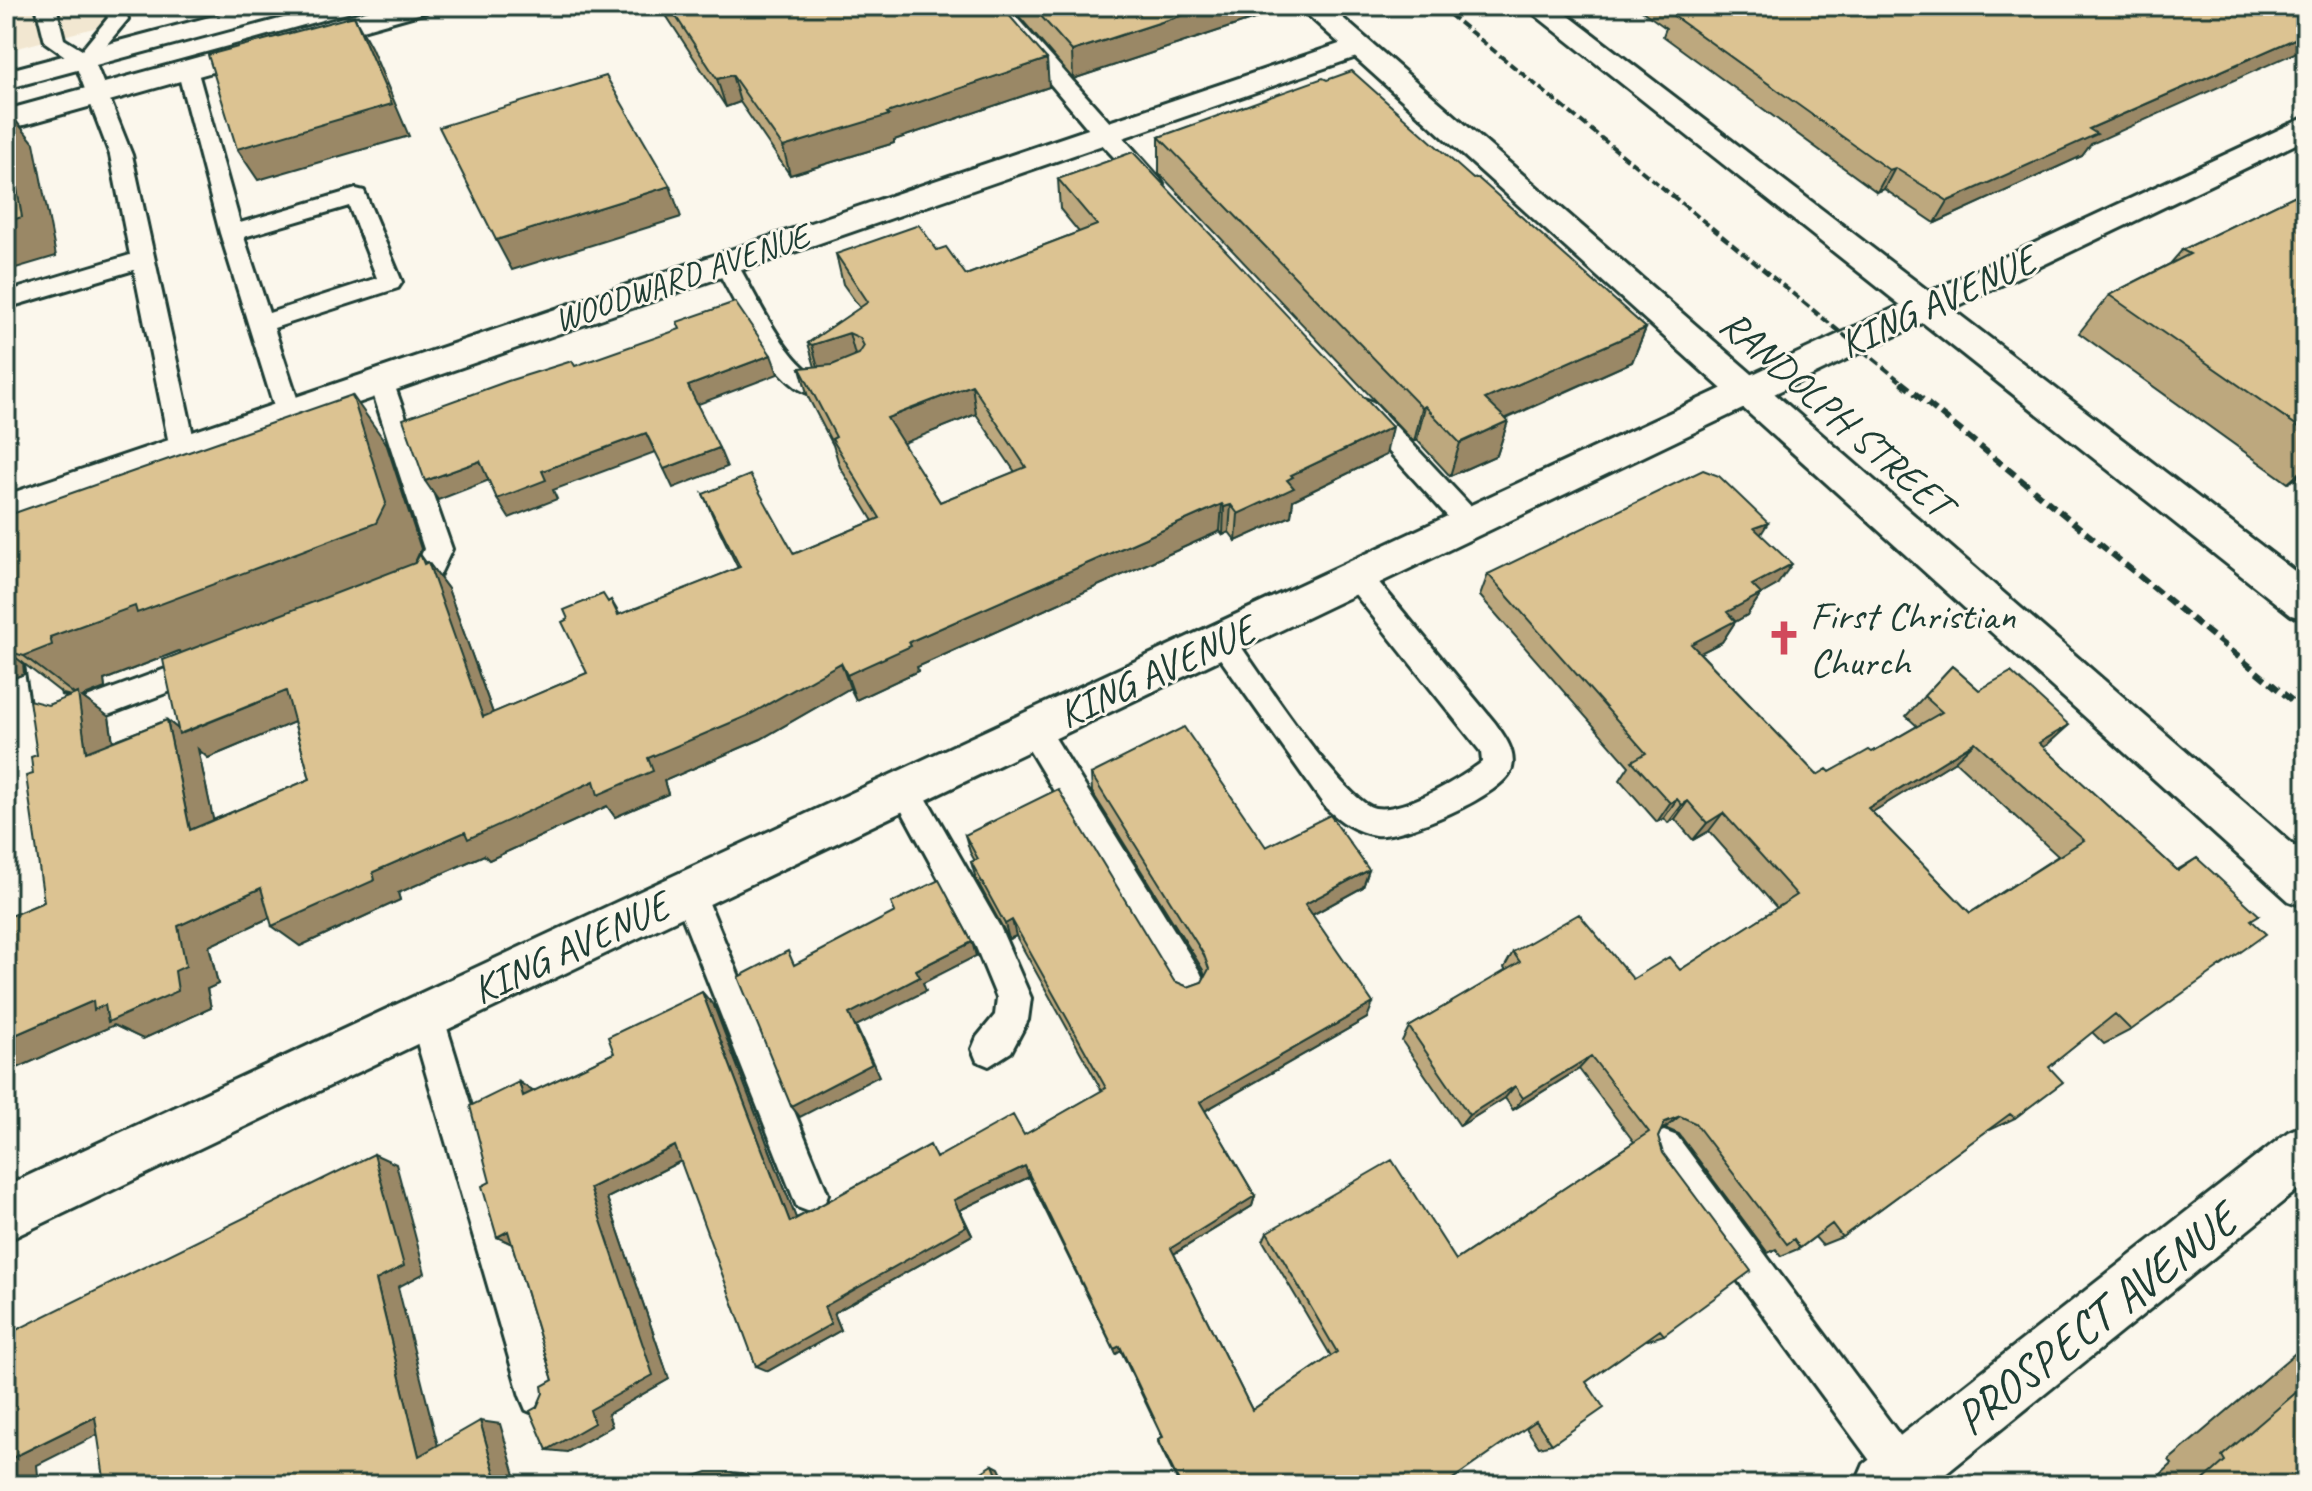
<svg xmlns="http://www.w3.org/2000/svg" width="2312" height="1491" viewBox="0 0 2312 1491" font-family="Caveat,sans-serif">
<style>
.built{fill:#f2e7d1}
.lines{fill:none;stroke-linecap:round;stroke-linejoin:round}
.lane-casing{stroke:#1f3d34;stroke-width:6}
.street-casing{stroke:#1f3d34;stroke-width:6}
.secondary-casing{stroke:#1f3d34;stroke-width:6}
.primary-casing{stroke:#1f3d34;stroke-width:6}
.lane{fill:#fbf7ec;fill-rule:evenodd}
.street{fill:#fbf7ec;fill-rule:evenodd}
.secondary{fill:#fbf7ec;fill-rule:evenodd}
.primary{fill:#fbf7ec;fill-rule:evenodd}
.rail-far1{stroke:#1f3d34;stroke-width:4;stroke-dasharray:9 4;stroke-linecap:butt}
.rail{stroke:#1f3d34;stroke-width:6;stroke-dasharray:11 6;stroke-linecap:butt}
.wall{fill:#bda87e;stroke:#1f3d34;stroke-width:2;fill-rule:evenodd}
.shaded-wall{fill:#9a8866;stroke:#1f3d34;stroke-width:2}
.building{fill:#dcc392;stroke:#1f3d34;stroke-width:2;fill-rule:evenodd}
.labels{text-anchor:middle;stroke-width:6;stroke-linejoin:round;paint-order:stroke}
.far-street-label{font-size:34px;fill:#1f3d34;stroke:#fbf7ec}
.street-label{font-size:40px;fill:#1f3d34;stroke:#fbf7ec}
.poi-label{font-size:40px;fill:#1f3d34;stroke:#fbf7ec;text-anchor:start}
.near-street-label{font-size:48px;fill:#1f3d34;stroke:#fbf7ec}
</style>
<rect width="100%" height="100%" fill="#fbf7ec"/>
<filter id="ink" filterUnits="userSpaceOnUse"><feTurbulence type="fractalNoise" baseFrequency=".0125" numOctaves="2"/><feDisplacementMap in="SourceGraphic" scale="16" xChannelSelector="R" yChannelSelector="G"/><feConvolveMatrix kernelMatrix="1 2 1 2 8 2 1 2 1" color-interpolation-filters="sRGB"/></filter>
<g filter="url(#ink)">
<path class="built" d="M6,6H178L6,51Z"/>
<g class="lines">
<g class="lane-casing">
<g id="lane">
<path d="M36,6H56L64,39L82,50L108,18L104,6H124L128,19L94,60L132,155L196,449L192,456L183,459L174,456L170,449L134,270L6,308V292L130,255L110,155L75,63L45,42Z"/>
<path d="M985,6H1006L1160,179L1163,184L1160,189H1144L1095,137Z"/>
<path d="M187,63L197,69L240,223L356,189L364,191L402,282L398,288L274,328L302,413L298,420L289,422L280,420L276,413L220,233L177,69ZM349,206L377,278L269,313L244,237Z"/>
<path d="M725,254L733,257C755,291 781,356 817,377L844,370L853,373L856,379L853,385C840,389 825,397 811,394C773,386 732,295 713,262L717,257Z"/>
<path d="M381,372L390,375L393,381L452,549L434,587L402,599L392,596L388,588L392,580L414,571L424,549L369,381L372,375Z"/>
<path d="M1364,399L1373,402L1479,515L1482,522L1479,529L1469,532L1459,529L1355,414L1351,408L1355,402Z"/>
<path d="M1357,565L1367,568L1495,723C1504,736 1516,751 1512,768C1505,795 1401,839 1375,835C1355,832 1340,821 1326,808L1207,640L1211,632L1221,628L1231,632C1254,664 1343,802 1375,808C1403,813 1460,779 1482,762L1481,752L1347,584L1343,576L1347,568Z"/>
<path d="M36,626L46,630L50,638L60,696L79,701L206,654L216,658L220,666L216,674L79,726L37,713L32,704L22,638L26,630Z"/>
<path d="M1033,716L1044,720L1200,972L1205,983L1200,994L1188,999L1176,994L1022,738L1018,729L1022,720Z"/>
<path d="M905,776L916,780L1000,927L1031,998L1028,1020L1011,1052L989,1066L977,1061L972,1049L977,1037L995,1015L997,998L976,947L890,789L894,780Z"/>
<path d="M688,876L699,881L704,891L828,1194L823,1207L810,1212L797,1207L672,891L677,881Z"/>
<path d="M426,999L438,1003L443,1015L560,1396L554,1410L540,1416L526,1410L520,1396L409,1015L414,1003Z"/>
<path d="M1664,1131L1677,1136L1916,1457L1922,1471L1916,1485H1888L1651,1162L1646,1149L1651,1136Z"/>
</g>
</g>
<g class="street-casing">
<g id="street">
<path d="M1357,38L1368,41L1372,47L1368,53L6,525V495Z"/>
<path d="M2306,117V139L6,1241V1186Z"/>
<path d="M2306,1124V1183L1932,1485H1855L1864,1464L2288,1132Z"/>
</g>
</g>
<g class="secondary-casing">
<g id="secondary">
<path d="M1298,6H1329L2306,856V907L2289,901Z"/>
<path d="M1524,6H1556L2306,580V619L2291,615Z"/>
</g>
</g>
<g class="primary-casing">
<g id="primary">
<path d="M251,6H298L294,12L6,89V71Z"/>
<path d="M384,6H430L426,12L6,130V110Z"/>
</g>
</g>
<use href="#lane" class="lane"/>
<use href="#street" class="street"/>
<use href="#secondary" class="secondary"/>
<use href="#primary" class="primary"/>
<path class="rail-far1" d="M1439,6L1904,384"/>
<path class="rail" d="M1901,382L2306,712"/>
</g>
<g class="wall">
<path d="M660,6H736L739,10L1049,87L894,140V143L790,175L740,102L726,107Z"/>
<path d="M1010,6H1260V17L1073,79Z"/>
<path d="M1635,6H2306L2091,144L2082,156L1935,223L1884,189L1877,192L1663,36L1666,28Z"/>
<path d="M1327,80L1473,179L1646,328L1632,362L1506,419L1508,421L1497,455L1450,476L1417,440L1414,442L1159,173V137Z"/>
<path d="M1058,179L1386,455L1293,500L1291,516L1236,541L1229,532L1223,535L1220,531L917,667L918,671L856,700L850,688L761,739L664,781L668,794L615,817L607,806L489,860L484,855L398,893L400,900L300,946L269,918L209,946L218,984L207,989L211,1008L143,1039L114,1025L6,1073V918L44,902L33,774L48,705L71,696L63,694L23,663L24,674L6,681V516L386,443L421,549L414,564L428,562L448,589L493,713L587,673L608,602L611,600L620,615L738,568L715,521L703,494L794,554L873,521L840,467L833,445L808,397L800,368L815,367L808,343L860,308L843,284L836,254L937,250L966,275L1079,232L1060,209ZM976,414L1015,472L940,502L902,443ZM179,651L182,653L178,729L167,720L113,741L109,717L82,697L105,688L104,680ZM294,722L310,779L213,820L198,749L208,758Z"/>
<path d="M2306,190V488L2295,479L2288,483L2079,333L2109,295L2170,264L2182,250Z"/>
<path d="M1761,534L1777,585L1761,594L1747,615L1735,622L1722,642L1700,653L1817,775L1830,772L1872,752L1917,726L1906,716L1952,666L1979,690L2047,745L2043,747L2177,870L2197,858L2251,920L2131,1030L2104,1044L2092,1032L2049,1067L2015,1118L1990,1130L1989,1129L1842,1237L1822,1245L1815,1237L1800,1248L1781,1256L1776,1249L1768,1253L1679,1134L1665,1128L1661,1130L1658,1137L1664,1335L1648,1340L1647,1339L1586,1382L1552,1444L1539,1447L1526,1428L1179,1485L1158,1442V1439L1162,1437L1121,1351L1116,1354L1029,1177L960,1210L972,1235L834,1313L841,1330L768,1371L681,1161L607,1198L669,1379L608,1414L612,1426L567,1452L537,1407L553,1380L512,1244L497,1237L490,1182L519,1082L533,1092L614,1053L702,992L714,1006L796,1218L937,1157L1024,1135L1102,1091L1016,936L1009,939L976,879L971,862L975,861L970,852L965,835L1174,981L1188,987L1202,982L1205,977L1203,970L1092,792L1091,774L1266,847L1369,870L1363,887L1312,915L1367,1018L1205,1111L1255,1196L1252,1206L1174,1254L1252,1410L1331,1356L1263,1241L1267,1232L1456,1260L1634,1142L1579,1069L1513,1110L1505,1098L1460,1126L1402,1041L1409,1027L1506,971L1504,968L1513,952L1633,979L1680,970L1777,908L1709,831L1693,840L1675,819L1668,823L1664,818L1657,822L1620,780L1629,766L1480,596L1488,574ZM1955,761L2058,856L1970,913L1872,812Z"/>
<path d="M2306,1344V1485H2149L2172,1464L2169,1460Z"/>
</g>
<g class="shaded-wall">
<path d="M1211,6H1260V17L1073,79L1072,51Z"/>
<path d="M354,16L371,47L409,136L258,180L237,149Z"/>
<path d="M2306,34V48L2091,144L2082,156L1935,223L1948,201L2089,129Z"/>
<path d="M1047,59L1049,87L894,140V143L790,175L783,147Z"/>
<path d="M732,75L740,102L726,107L717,79Z"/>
<path d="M6,109L34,143L56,256L6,271Z"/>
<path d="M1895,168L1884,189L1877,192L1889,170Z"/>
<path d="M670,186L681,217L512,270L496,240Z"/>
<path d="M1646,328L1632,362L1475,432L1485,399Z"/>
<path d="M849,333L857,362L820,374L812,345Z"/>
<path d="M771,355L778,374L696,405L688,386Z"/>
<path d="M972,385L976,414L894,447L887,418Z"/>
<path d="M352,395L386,443L421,549L412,569L185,656L179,651L104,680L105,688L82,697L109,717L118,775L86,752L78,697L24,656L50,637Z"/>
<path d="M1425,406L1417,440L1414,442L1422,408Z"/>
<path d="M1508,421L1497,455L1450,476L1460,443Z"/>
<path d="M1392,427L1386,455L1293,500L1291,516L1236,541L1238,514L1291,475Z"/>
<path d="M646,433L655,452L553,490L557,499L509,518L497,499L542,471Z"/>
<path d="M719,448L727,467L673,488L664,469Z"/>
<path d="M480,461L492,479L438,500L425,481Z"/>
<path d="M2306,467V469L2295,479L2288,483Z"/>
<path d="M1222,504L1220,531L917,667L918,671L856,700L847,675L909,642Z"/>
<path d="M1231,505L1229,532L1223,535L1224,507Z"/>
<path d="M1768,523L1754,545V528Z"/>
<path d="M420,554L430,568L428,562L448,589L503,741L483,717Z"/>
<path d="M1792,564L1777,585L1756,597L1761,594L1747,615L1735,622L1722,642L1679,664L1691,644L1727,612L1752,585Z"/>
<path d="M6,582L7,651L23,663L24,674L6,681Z"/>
<path d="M841,663L850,688L761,739L664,781L668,794L615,817L607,806L489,860L484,855L398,893L400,900L300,946L272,926L373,872L465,832L594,781L648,758Z"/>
<path d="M286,691L311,715L208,758L198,749L220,851L190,830L167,720L183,733Z"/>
<path d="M2069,725L2047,745L2018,762L2039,743Z"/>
<path d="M1975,742L1955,761L1850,826L1868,808Z"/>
<path d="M1677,799L1664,818L1657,822L1670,803Z"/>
<path d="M1688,801L1675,819L1668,823L1682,805Z"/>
<path d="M1723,813L1709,831L1693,840L1707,823Z"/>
<path d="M1369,870L1363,887L1301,921L1305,904Z"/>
<path d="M261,888L290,908L209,946L218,984L207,989L211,1008L143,1039L114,1025L6,1073V1039L93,1001L175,971L178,926Z"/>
<path d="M1012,920L1016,936L1009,939L1005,924Z"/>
<path d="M972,942L976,956L923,983L926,991L856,1026L879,1076L800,1117L791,1106L849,1014L916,970Z"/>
<path d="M702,992L714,1006L801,1231L790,1222Z"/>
<path d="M1373,1003L1367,1018L1199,1114L1200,1102Z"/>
<path d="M1591,1056L1579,1069L1513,1110L1523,1098Z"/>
<path d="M519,1082L537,1094L523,1096Z"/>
<path d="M1515,1086L1505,1098L1460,1126L1469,1115Z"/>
<path d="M1680,1116L1665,1128L1650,1133L1665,1122Z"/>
<path d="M675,1146L689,1157L607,1198L669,1379L608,1414L612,1426L567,1452L547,1450L590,1410V1188Z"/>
<path d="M374,1154L396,1164L425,1273L398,1287L441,1458L419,1456L376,1280Z"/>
<path d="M1025,1166L1029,1177L960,1210L972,1235L834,1313L841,1330L768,1371L756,1366L824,1307L954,1200Z"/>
<path d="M1255,1196L1252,1206L1170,1256L1171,1248Z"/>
<path d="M508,1231L517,1246L497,1237Z"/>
<path d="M1120,1346L1121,1351L1116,1354L1114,1349Z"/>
<path d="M95,1417L127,1420L37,1465L39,1485H6V1461Z"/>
<path d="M480,1421L500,1424L518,1485H498Z"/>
<path d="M993,1465L999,1468L1007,1485H1001Z"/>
<path d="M730,1472L742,1473L764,1480L771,1485H761Z"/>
</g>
<g class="building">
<path d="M669,6H736L739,10L754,6H1001L1047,59L887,113L889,115L783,147L732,75L717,79Z"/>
<path d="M1032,6H1211L1072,51Z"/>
<path d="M1673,6H2306V34L2089,129L2097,134L1948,201L1895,168L1889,170L1671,14L1680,11Z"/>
<path d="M354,16L392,104L237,149L208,55Z"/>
<path d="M1352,71L1473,179L1478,178L1646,328L1485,399L1508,421L1460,443L1425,406L1422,408L1159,137L1323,78L1327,80Z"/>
<path d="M606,76L670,186L496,240L439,127Z"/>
<path d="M6,126L22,217L6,222Z"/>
<path d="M1133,152L1392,427L1291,475L1293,477L1287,480L1294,488L1238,514L1231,505L1224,507L1222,504L909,642L911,646L847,675L841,663L749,715L648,758L653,771L598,795L594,781L468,839L465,832L373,872L375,880L272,926L261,888L178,926L186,966L175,971L178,991L108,1022L105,1005L94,1010L93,1001L6,1039V918L44,902L26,776L33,774L31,757L37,755L29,700L48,705L78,693L86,752L167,720L190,830L310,779L286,691L179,734L163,660L415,563L420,554L424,564L428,562L483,717L587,673L562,622L568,619L564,610L603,594L608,602L611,600L618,615L740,567L703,494L750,475L794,554L880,518L832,439L836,437L800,368L832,365L859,354L864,346L860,338L849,333L812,345L808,343L868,302L836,254L919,225L937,250L946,247L966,275L1097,225L1058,179ZM972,385L1026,467L940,502L887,418Z"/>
<path d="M2306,190V432L2109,295L2190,254L2182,250Z"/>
<path d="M735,302L771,355L688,386L719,448L664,469L646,433L542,471L546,480L497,499L480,461L425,481L403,419L508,381L572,361L575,366L680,329L677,322Z"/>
<path d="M352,395L386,503L376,523L137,613L135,606L50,637L52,645L24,656L7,651L6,516Z"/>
<path d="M1703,470L1719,476L1768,523L1754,528L1792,564L1752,585L1761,594L1727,612L1735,621L1691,644L1817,775L1827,769L1830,772L1869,750L1872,752L1942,712L1924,696L1952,666L1979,690L2011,672L2069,725L2039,743L2178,871L2197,858L2259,915L2251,920L2266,934L2131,1030L2115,1014L2049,1067L2063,1082L2015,1118L2010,1114L1842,1237L1832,1224L1800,1248L1794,1239L1787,1244L1695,1123L1680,1116L1665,1122L1658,1137L1663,1153L1751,1271L1664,1335L1660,1330L1586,1382L1604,1408L1552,1444L1536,1421L1447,1483L1449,1485H1179L1180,1484L1158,1439L1163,1437L1120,1346L1114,1349L1025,1166L954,1200L966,1226L824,1307L831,1324L756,1366L675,1146L590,1188L653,1375L590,1410L594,1423L547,1450L530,1411L537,1407L543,1393L542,1386L553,1380L508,1231L497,1237L482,1186L490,1182L470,1106L519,1082L523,1096L614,1053L608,1037L702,992L790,1222L930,1145L936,1158L1013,1115L1024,1135L1106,1088L1012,920L1005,924L971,862L978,859L965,835L1058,789L1174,981L1188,987L1202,982L1209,969L1204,955L1091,774L1184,727L1266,847L1330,815L1369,870L1305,904L1373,1003L1200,1102L1255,1196L1171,1248L1252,1410L1337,1352L1267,1232L1392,1160L1456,1260L1649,1132L1591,1056L1523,1098L1515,1086L1469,1115L1409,1027L1520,962L1513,952L1579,914L1633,979L1669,957L1680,970L1797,895L1723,813L1707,823L1688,801L1682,805L1677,799L1670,803L1632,761L1646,753L1488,574ZM1975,742L2084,840L1970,913L1868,808Z"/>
<path d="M939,880L972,942L916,970L920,977L849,1014L872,1064L791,1106L738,977L788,951L794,965L895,912L891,903Z"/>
<path d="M374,1154L404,1266L376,1280L419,1456L480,1421L498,1485H105L95,1417L6,1461V1335Z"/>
<path d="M2306,1384V1485H2198L2225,1461L2222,1456Z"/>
<path d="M993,1465L1001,1485H961Z"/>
<path d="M707,1472H730L753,1479L761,1485H679L689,1478Z"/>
</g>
</g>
<defs>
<g id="church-bare" transform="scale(2.76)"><path d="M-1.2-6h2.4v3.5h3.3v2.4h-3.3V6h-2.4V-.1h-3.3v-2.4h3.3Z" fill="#d1495b" stroke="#fbf7ec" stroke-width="2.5" paint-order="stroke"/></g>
</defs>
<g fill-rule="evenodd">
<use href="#church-bare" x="1784" y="638"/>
</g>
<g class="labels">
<g class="far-street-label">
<text transform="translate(681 277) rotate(-19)" y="12">WOODWARD AVENUE</text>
</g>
<g class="street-label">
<text transform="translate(1937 301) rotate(-25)" y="14">KING AVENUE</text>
<text transform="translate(1837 413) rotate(41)" y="14">RANDOLPH STREET</text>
<text transform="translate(1156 671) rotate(-25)" y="14">KING AVENUE</text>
<text transform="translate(570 947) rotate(-25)" y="14">KING AVENUE</text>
</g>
<g class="poi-label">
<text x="1810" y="629">First Christian<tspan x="1810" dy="46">Church</tspan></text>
</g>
<g class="near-street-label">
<text transform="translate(2095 1318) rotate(-38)" y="17">PROSPECT AVENUE</text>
</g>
</g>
<rect width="2312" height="1491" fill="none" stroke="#fbf7ec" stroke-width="32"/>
<rect x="16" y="16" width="2280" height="1459" fill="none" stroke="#1f3d34" stroke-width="3" filter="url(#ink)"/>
</svg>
